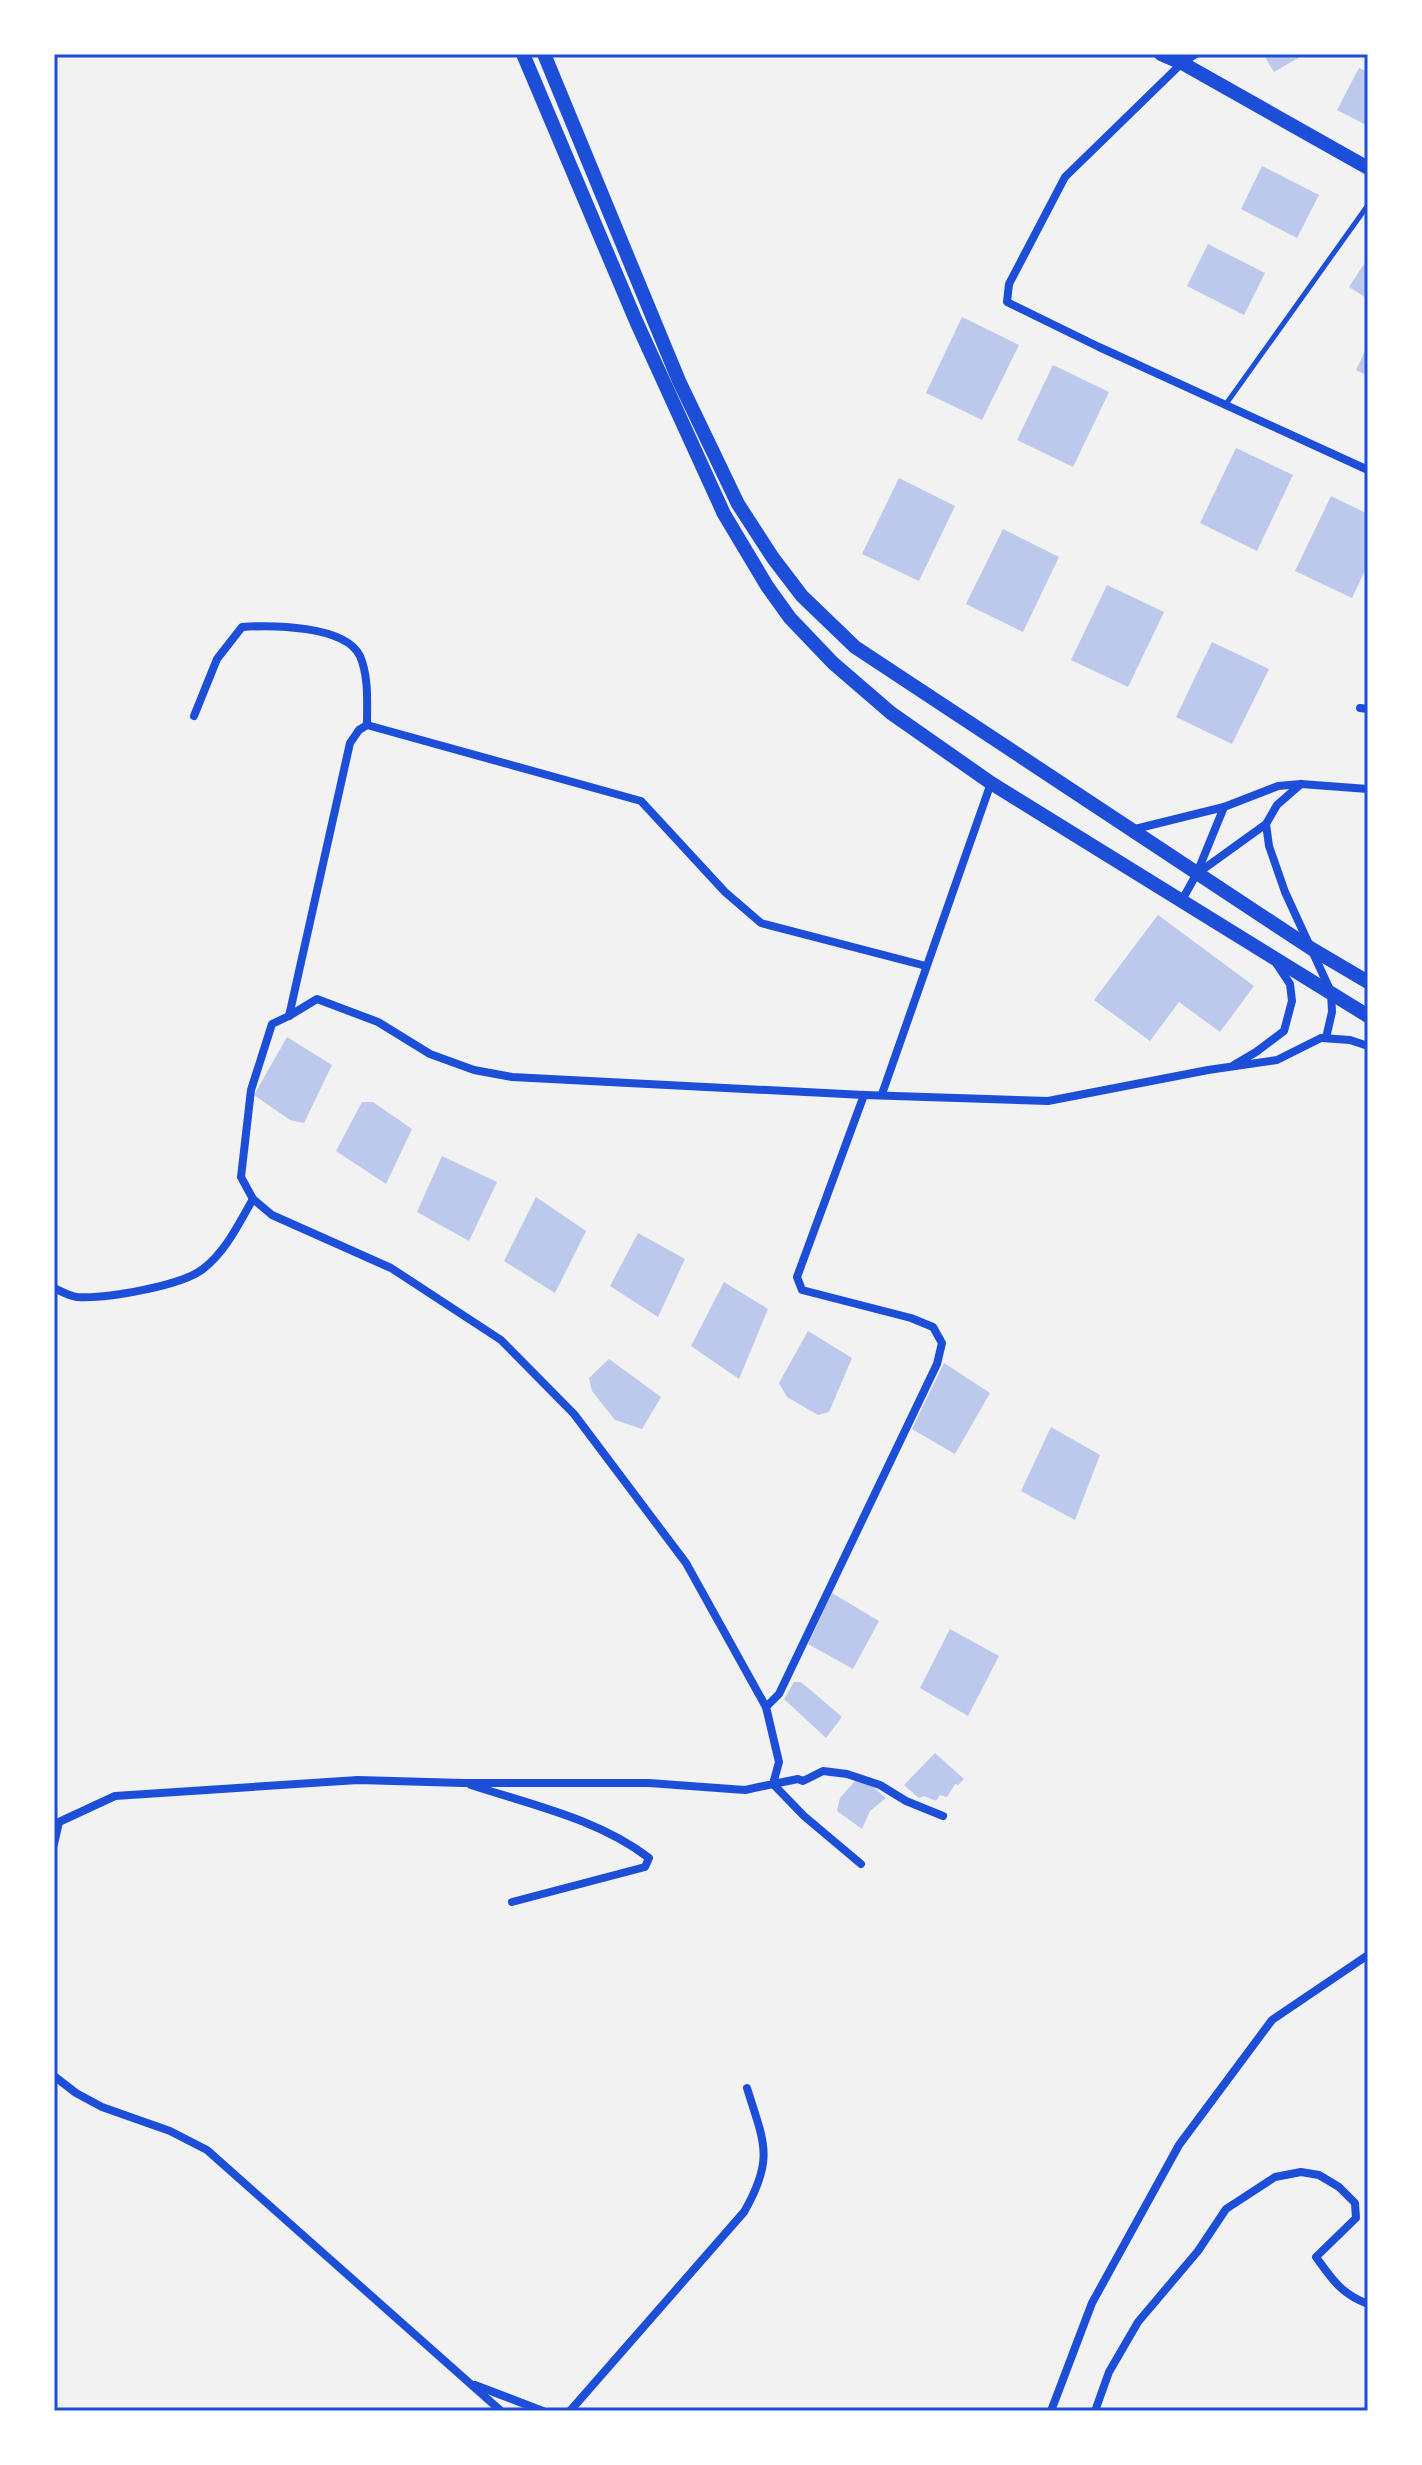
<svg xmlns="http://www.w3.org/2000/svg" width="1422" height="2465" viewBox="0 0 1422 2465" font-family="'IBM Plex Serif',serif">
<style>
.building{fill:#bdc9ec}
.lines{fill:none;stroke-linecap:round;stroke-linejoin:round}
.service{stroke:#1d4ed8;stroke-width:5}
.minor{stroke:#1d4ed8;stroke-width:8}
.tertiary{stroke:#1d4ed8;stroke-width:14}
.neatline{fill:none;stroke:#1d4ed8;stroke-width:3}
</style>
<rect width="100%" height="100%" fill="#f2f2f2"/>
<g class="building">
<path d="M1263,54H1305L1274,72Z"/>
<path d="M1359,68L1368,72V126L1337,110Z"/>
<path d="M1262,166L1319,195L1297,238L1241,209Z"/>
<path d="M1208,244L1265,273L1244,315L1187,286Z"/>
<path d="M1368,258V299L1349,287Z"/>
<path d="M962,317L1019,345L982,420L926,393Z"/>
<path d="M1368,345V376L1356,370Z"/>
<path d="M1053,365L1109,392L1073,467L1017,440Z"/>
<path d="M1236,448L1293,475L1257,551L1200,523Z"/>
<path d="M899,478L955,506L919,581L862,554Z"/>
<path d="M1331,496L1368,514V564L1352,598L1295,571Z"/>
<path d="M1003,529L1059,557L1023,632L966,604Z"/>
<path d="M1107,585L1164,612L1128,687L1071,660Z"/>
<path d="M1212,642L1269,669L1232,744L1176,717Z"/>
<path d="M1158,915L1254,986L1220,1032L1179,1002L1150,1041L1094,1000Z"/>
<path d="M287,1037L332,1065L304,1123L290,1120L254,1095Z"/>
<path d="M362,1102H373L412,1129L386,1184L336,1151Z"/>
<path d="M442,1156L497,1182L469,1241L417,1212Z"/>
<path d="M536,1197L586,1231L555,1293L504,1261Z"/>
<path d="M638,1233L685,1259L658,1317L610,1286Z"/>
<path d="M724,1282L768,1309L739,1379L691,1346Z"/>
<path d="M808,1331L852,1358L829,1412L818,1415L787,1397L779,1383Z"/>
<path d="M609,1359L661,1397L642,1429L615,1420L592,1391L589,1378Z"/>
<path d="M944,1363L990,1393L955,1454L912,1429Z"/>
<path d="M1051,1427L1100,1455L1075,1520L1021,1491Z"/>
<path d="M832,1593L879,1621L853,1669L808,1644Z"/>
<path d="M950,1629L999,1656L968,1716L920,1688Z"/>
<path d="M794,1682H801L842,1717L826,1738L784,1699Z"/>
<path d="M935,1753L964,1779L958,1785L955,1784L947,1797L940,1795L936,1801L924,1796L919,1798L904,1785Z"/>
<path d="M855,1781L872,1786L886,1798L870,1811L862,1829L837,1811L840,1798Z"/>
</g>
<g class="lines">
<path class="service" d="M1226,404L1368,205"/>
<g class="minor">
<path d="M1196,54L1182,63L1065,177L1009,284L1007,302L1099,347L1368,470"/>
<path d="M1360,708L1368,709"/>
<path d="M194,716L217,659L242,627C271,625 345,625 360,656C369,677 367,703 367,725"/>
<path d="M1131,830L1224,807L1278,786L1301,784L1368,789"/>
<path d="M1198,873L1266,824"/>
<path d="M1181,902L1197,873L1224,807"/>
<path d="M289,1016L350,743L359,730L367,725L641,801L725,892L761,923L926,966"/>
<path d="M1322,1038L1350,1040L1368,1046"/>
<path d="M1234,1065L1256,1052L1284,1031L1292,1001L1290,984L1276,963"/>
<path d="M882,1094L991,783"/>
<path d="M54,1288C61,1291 69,1296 77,1297C105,1299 181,1286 203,1269C226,1251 238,1225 253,1199"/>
<path d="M766,1707L779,1694L937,1364L942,1343L933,1327L911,1318L802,1290L797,1277L864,1095"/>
<path d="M471,1785C532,1805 598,1819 649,1858L645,1867L512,1902"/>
<path d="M54,1844L59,1822L115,1796L358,1780L463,1783H649L745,1790L773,1784L779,1762L766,1707L686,1563L574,1414L501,1340L391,1268L272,1215L253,1199L241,1177L251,1090L272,1024L289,1016L317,999L378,1022L430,1054L474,1070L512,1077L864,1095L1048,1101L1208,1070L1277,1060L1321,1038H1326L1332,1012L1331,992L1285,892L1269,846L1266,824L1277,805L1301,784"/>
<path d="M861,1864L804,1816L773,1784L798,1779L803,1781L823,1771L847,1774L880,1785L906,1801L943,1816"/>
<path d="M54,2076L76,2093L102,2107L170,2131L207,2150L501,2411"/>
<path d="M475,2385L543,2411"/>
<path d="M570,2411L744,2212C775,2158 764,2143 747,2088"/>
<path d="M1051,2411L1092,2303L1179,2145L1272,2020L1368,1955"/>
<path d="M1095,2411L1109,2372L1138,2322L1198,2251L1226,2209L1275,2177L1301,2172L1319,2175L1339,2187L1355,2203L1356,2218L1316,2257C1332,2279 1341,2294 1368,2304"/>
</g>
<g class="tertiary">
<path d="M523,54L636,321L724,514L767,586L790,618L833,663L891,713L991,783L1368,1016"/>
<path d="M544,54L679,381L738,504L773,558L802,596L855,647L1312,949L1368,982"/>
<path d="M1161,54L1182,63L1368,168"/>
</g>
</g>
<rect width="1422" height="2465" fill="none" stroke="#ffffff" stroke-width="112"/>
<rect x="56" y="56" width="1310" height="2353" class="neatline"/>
</svg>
